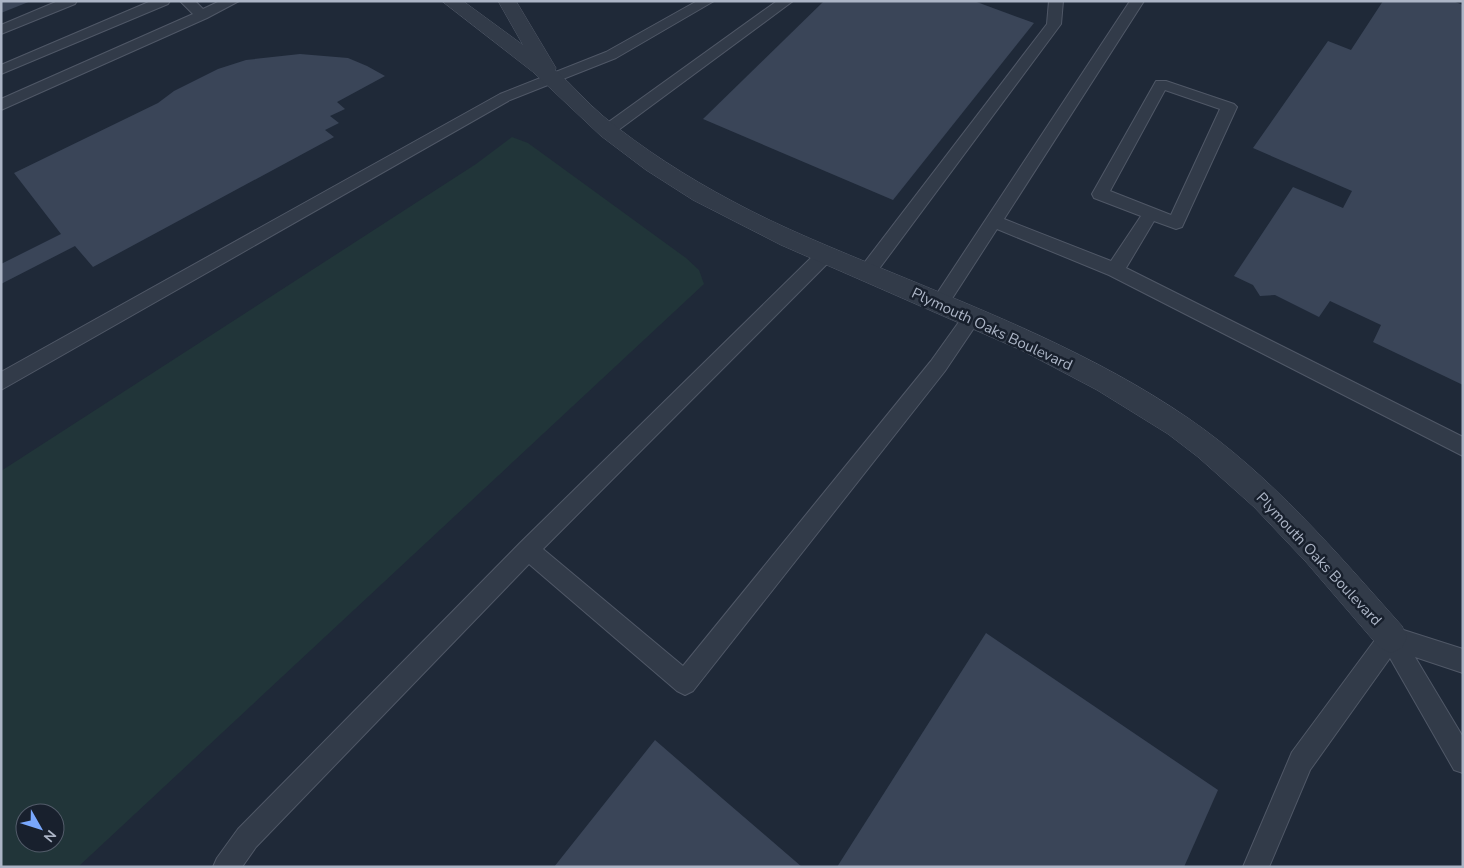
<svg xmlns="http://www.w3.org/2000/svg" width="1464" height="868" viewBox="0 0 1464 868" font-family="'Nunito Sans',sans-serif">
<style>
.green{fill:#213539;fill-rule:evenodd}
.building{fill:#3a4558}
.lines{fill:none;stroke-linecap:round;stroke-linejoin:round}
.service-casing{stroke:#505867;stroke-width:2}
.minor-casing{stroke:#505867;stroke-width:1}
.service{fill:#323b49;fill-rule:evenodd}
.minor{fill:#323b49;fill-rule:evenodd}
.labels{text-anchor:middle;stroke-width:5;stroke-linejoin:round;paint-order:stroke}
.street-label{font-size:15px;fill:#acb5c6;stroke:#18202d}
</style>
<rect width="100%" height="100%" fill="#1f2938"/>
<path class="green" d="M512,137L528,143L686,258L699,270L704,284L78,867H1V471L476,164ZM25,813H55V843H25Z"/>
<g class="building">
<path d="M1,1H31L1,13Z"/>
<path d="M824,1H974L1034,23L893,200L703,119Z"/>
<path d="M1383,1H1453L1463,5V385L1373,342L1381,325L1330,301L1319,317L1275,295L1260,296L1253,285L1234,276L1293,187L1343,208L1352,191L1253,148L1328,41L1351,50Z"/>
<path d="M300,54L348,58L367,66L385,76L337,102L345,109L330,116L339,123L325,130L334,137L93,267L75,246L1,284V264L61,234L14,173L158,103L174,91L218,69L246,60Z"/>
<path d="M986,633L1218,790L1184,867H837Z"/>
<path d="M655,740L723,799L802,867H554Z"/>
</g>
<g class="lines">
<g class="service-casing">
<g id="service">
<path d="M58,1H77L75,4L1,34V25Z"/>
<path d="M151,1H170L168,4L1,74V65Z"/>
<path d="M180,1H195L203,9L220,1H239L207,18L1,110V99L193,14Z"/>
<path d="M697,1H714L616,58L510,100L1,390V372L500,94L606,52Z"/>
<path d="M777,1H793L613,134H603L600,130L603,126Z"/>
<path d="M1049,1H1063L1061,24L873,277L867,279L861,277L858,272L861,267L1047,24Z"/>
<path d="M1130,1H1144L1004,219L1111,261L1141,216L1094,198L1092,194L1156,81H1166L1234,104L1237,107L1182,227L1176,229L1154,221L1126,268L1463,437V456L1109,275L997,229L946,308L940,310L934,308L931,303L934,298ZM1165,90L1220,109L1171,215L1110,191Z"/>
<path d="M825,249L831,250L834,255L831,260L543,549L683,666L931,361L966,312L972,310L978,312L981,317L978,322L945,371L693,691L685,695L677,691L529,564L256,847L242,867H213L217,858L238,829L520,543L819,250Z"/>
<path d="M1391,626L1463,649V673L1415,657L1463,737V773L1454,770L1390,658L1310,770L1269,867H1243L1292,752L1383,629Z"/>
</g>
</g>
<g class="minor-casing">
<path id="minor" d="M442,1H463L523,45L498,1H516L556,68L555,70C572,84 586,102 603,116C643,149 687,177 732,201C782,228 835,249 888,271C990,313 1096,355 1188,418C1271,475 1336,552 1402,626L1407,637L1402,648L1391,653L1380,648L1306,562L1254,507L1198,457L1168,434L1097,390L1023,351L781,245L693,200L646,170L601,136L533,72Z"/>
</g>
<use href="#service" class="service"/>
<use href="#minor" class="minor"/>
</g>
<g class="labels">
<g class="street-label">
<text transform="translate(992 329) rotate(25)" y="5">Plymouth Oaks Boulevard</text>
<text transform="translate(1319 559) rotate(47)" y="5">Plymouth Oaks Boulevard</text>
</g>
</g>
<rect width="1464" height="868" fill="none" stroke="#acb5c6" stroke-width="5"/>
<g transform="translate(40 828) rotate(129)"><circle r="24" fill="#18202d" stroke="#535c6a"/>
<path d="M0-4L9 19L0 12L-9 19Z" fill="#79a8fd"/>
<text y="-8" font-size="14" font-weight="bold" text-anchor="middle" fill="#acb5c6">N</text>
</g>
</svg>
